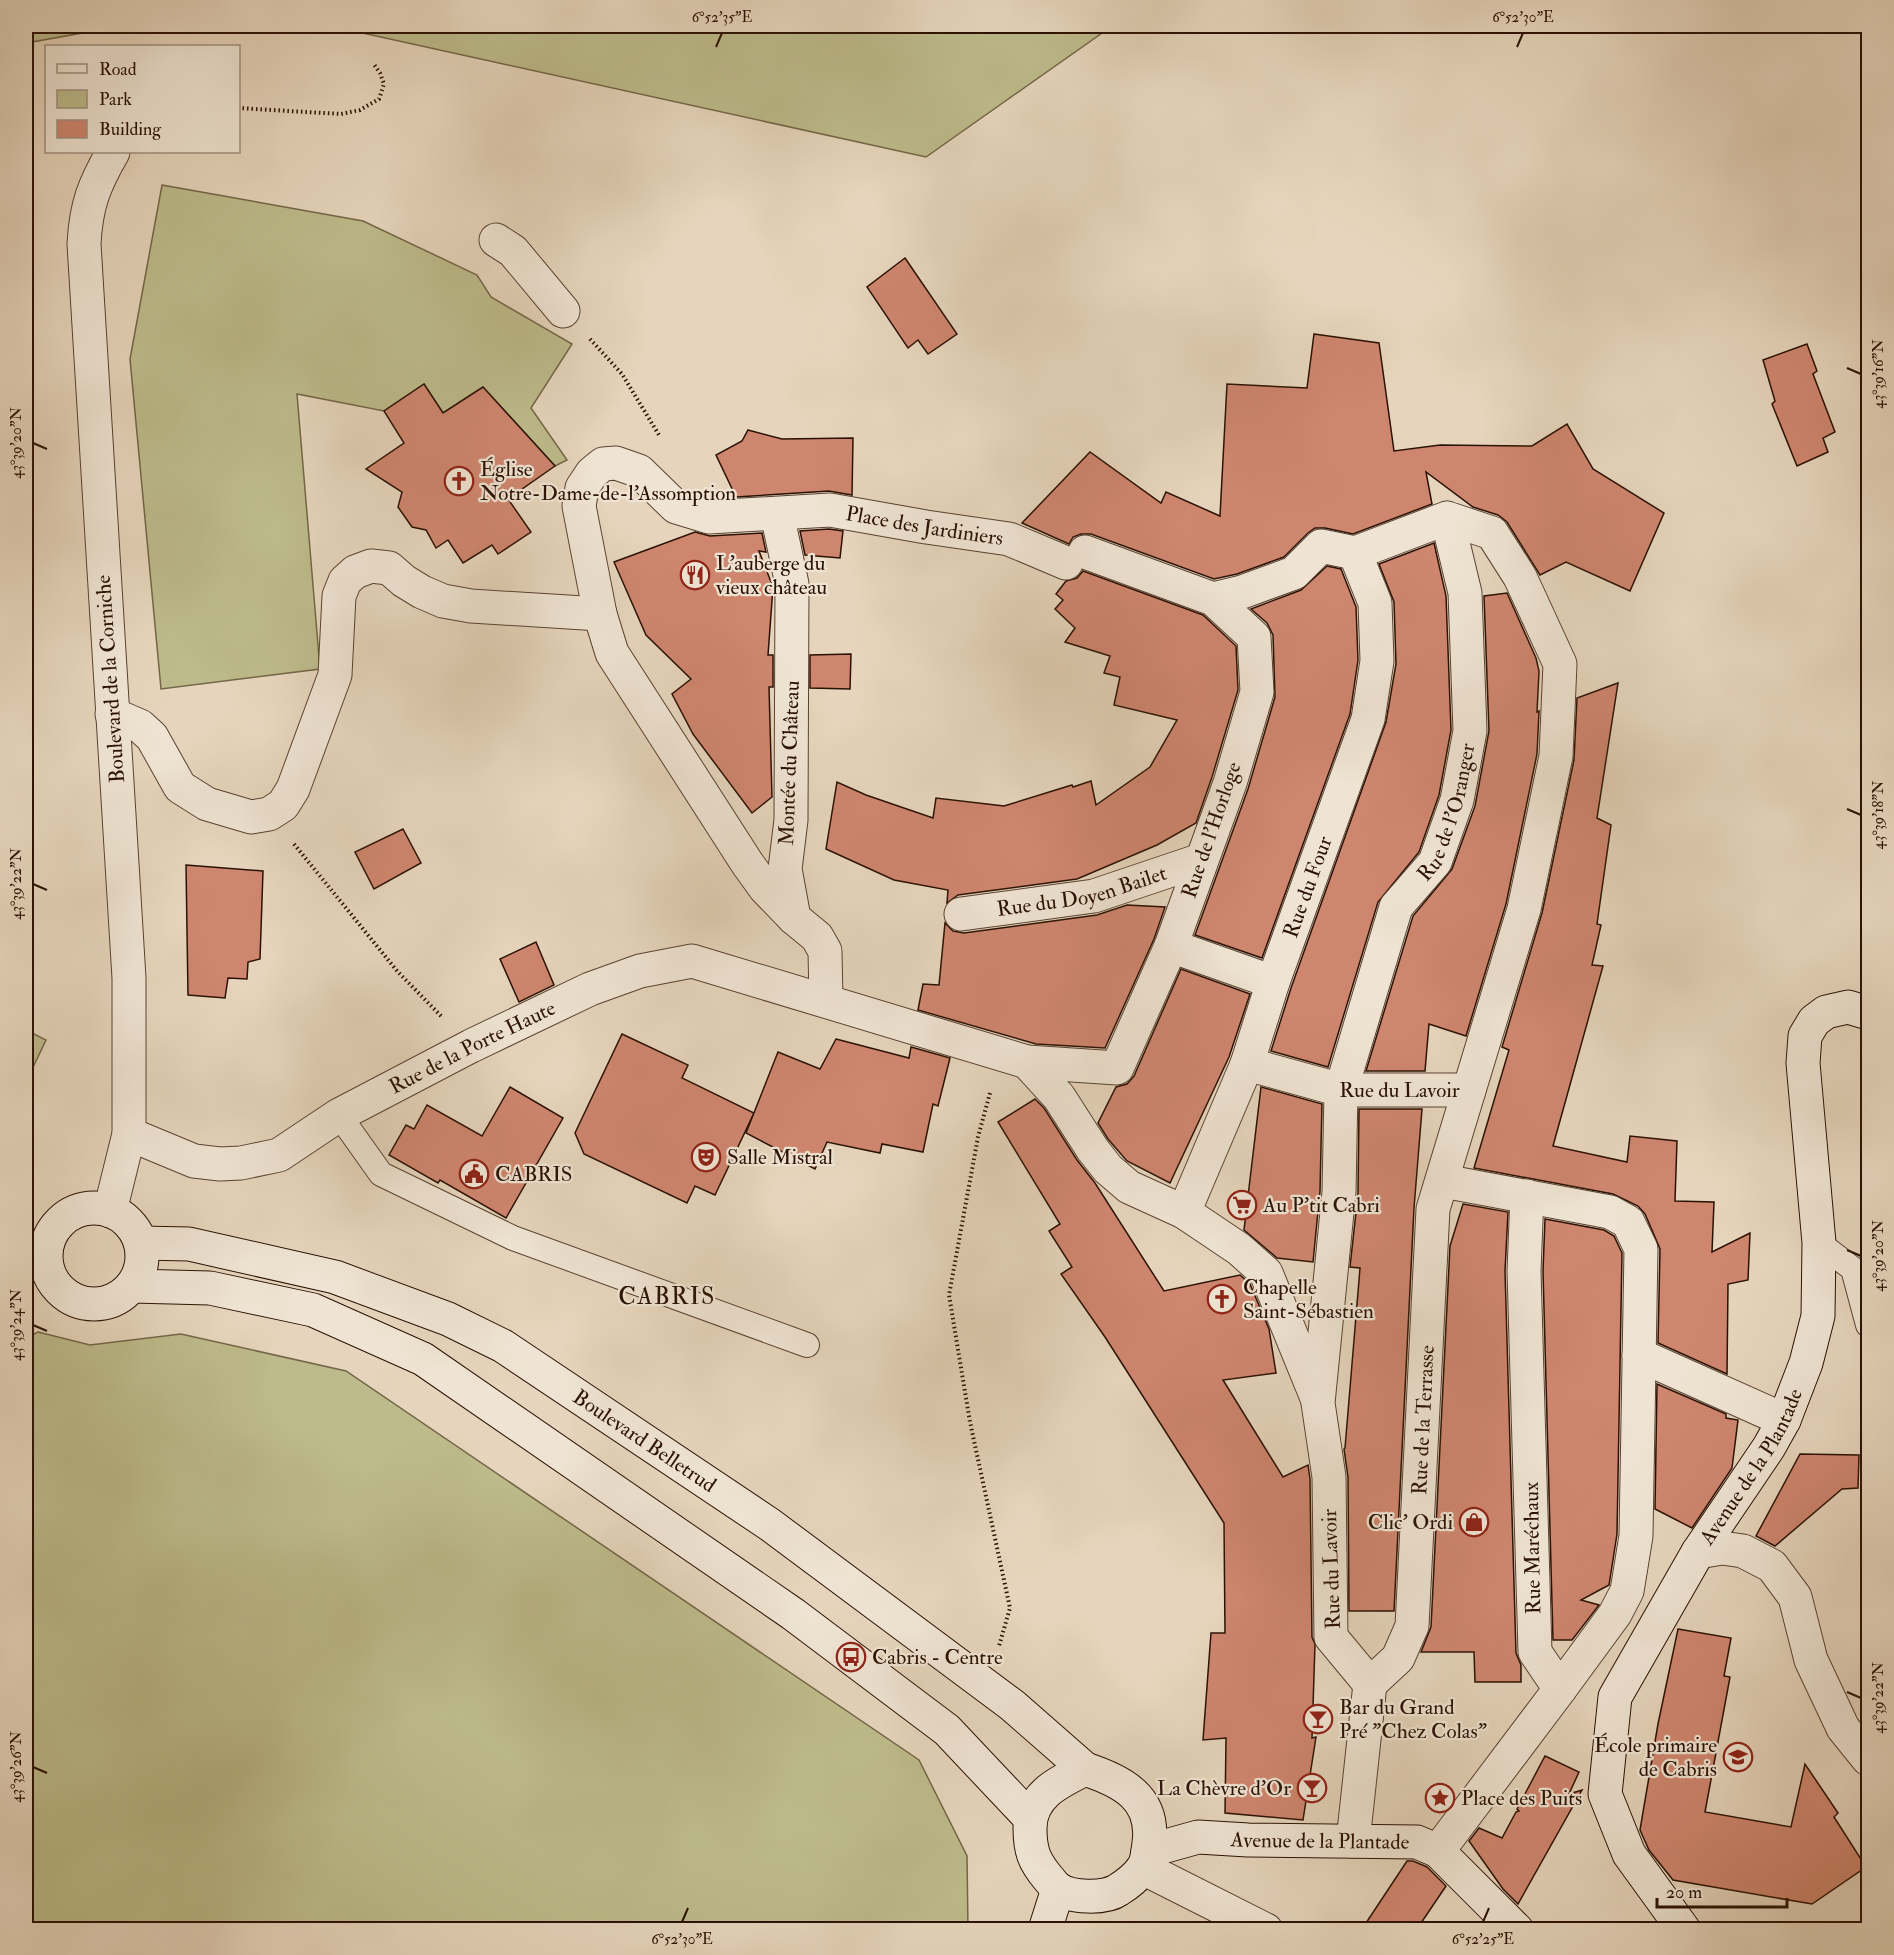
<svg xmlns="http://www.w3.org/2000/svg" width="1894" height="1955" viewBox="0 0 1894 1955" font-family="'IM FELL Double Pica',serif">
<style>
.green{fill:#bdbb8b;stroke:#746648;stroke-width:1.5}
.building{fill:#cf866f;stroke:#2b1104;stroke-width:1.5}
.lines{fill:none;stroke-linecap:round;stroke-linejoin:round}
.service-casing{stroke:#5a4232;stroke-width:26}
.pedestrian-casing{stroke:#5a4232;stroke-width:35}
.minor-casing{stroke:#5a4232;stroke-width:35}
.secondary-casing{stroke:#2b1104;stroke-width:35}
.path{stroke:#2b1104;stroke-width:4;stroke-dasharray:1.5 3;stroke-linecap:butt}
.service{stroke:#efe4d3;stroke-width:24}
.pedestrian{stroke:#efe4d3;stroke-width:33}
.minor{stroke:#efe4d3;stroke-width:33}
.secondary{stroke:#efe4d3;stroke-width:33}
.ticks{fill:none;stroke:#2b1104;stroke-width:2}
.labels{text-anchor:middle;stroke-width:4.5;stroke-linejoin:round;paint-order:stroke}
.poi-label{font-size:21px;fill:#2b1104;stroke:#efe4d3;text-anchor:start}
.street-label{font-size:21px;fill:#2b1104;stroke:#efe4d3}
.quarter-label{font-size:24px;letter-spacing:1.5px;fill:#2b1104;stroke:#efe4d3}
.neatline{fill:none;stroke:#2b1104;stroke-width:2}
.ticks-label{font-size:15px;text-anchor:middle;fill:#2b1104}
</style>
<rect width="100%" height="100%" fill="#e6d5bc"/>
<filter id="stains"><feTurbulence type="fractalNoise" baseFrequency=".00333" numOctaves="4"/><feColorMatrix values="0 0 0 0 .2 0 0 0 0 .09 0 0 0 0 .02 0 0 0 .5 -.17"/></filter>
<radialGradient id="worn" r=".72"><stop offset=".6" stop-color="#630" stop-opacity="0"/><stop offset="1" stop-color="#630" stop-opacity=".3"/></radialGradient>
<g class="green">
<path d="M26,26H122L26,43Z"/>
<path d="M331,26H1112L926,157Z"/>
<path d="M162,185L363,221L477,275L491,297L572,344L531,408L567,460L555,466L483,387L443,413L424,384L384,411L297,394L320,669L161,689L130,359Z"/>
<path d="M26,1030L46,1040L26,1082Z"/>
<path d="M38,1332L90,1345L181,1334L346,1371L919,1760L967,1856L968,1929H26V1338Z"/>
</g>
<g class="building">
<path d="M905,258L957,334L928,354L918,340L908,348L867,287Z"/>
<path d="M1314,334L1379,343L1394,451L1440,445L1532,446L1567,424L1593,469L1664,513L1630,591L1566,562L1540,575L1507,522L1498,515L1473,507L1426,472L1432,504L1353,534L1325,528H1315L1308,533L1284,557L1237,574L1214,579L1091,534H1081L1073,537L1069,544L1022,523L1090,452L1161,503L1166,492L1220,516L1227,384L1307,388Z"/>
<path d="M1807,344L1817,371L1813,374L1835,432L1823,438L1828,452L1797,466L1772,404L1775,401L1763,360Z"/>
<path d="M424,384L443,413L483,387L555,466L508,499L531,532L498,554L492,545L463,563L448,540L436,548L426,530L412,527L398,507L402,492L366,469L404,443L384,411Z"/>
<path d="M748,430L782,439L853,438L852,495L829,491L736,497L716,455L742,441Z"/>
<path d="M829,529L843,531L840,558L805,555L800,531Z"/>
<path d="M695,532L710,536L762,533L766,552L759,551L773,587L768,655H773V687H769L772,797L752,813L693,734L672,694L691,679L646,635L614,562Z"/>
<path d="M1434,543L1446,596L1451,730L1439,795L1419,852L1378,902L1328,1067L1271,1051L1291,988L1386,722L1396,664L1394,602L1379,564Z"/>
<path d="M1327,566L1341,569L1356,607L1358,660L1350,714L1262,958L1195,935L1248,789L1275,697L1273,635L1267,623L1251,609L1301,590Z"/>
<path d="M1083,571L1203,615L1236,646L1238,690L1212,777L1196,823L1157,845L1077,879L958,895L947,903L948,890L894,880L826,849L837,782L866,795L933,818L936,798L1004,806L1072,785L1073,787L1091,781L1096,805L1150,767L1177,720L1114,705L1120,677L1104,673L1110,656L1065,642L1075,628L1055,609L1063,600L1056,594L1066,581L1077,578Z"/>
<path d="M1507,593L1536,658L1539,671L1537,712L1539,711L1537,754L1506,904L1466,1036L1429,1024L1425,1071H1366L1413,916L1452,869L1475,806L1489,731L1484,596Z"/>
<path d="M851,654L850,689L810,688V655Z"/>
<path d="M1618,683L1597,818L1611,825L1597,924L1601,925L1592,965L1603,966L1553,1146L1627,1162L1630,1136L1677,1141L1675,1201L1714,1202L1712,1252L1750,1233L1748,1280L1728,1284L1727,1374L1658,1343L1660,1249L1645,1214L1638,1206L1613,1194L1474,1168L1509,1050L1502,1047L1542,913L1574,760L1577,698Z"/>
<path d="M403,829L421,863L374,889L355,852Z"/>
<path d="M186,865L263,871L260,959L248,962L247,979L228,978L225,998L188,995Z"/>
<path d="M1127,905L1165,907L1154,939L1105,1048L1036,1044L918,1010L923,984L939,985L945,923L953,931L964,933L1097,915Z"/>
<path d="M536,942L554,985L519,1002L500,959Z"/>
<path d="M1181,969L1250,994L1229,1057L1170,1183L1127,1161L1108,1139L1098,1123L1116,1087L1127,1084L1134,1076Z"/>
<path d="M622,1034L688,1065L682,1078L754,1113L715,1195L695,1186L687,1203L584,1154L575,1133Z"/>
<path d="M836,1039L909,1058L911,1047L950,1058L938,1106L933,1104L923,1152L882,1144L880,1153L827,1142L815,1169L746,1133L778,1052L820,1069Z"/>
<path d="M510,1087L563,1118L506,1218L440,1180L438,1183L389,1155L406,1125L414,1129L427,1105L482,1136Z"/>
<path d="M1261,1087L1322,1104L1320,1191L1313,1262L1277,1258L1244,1230Z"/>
<path d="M1035,1099L1044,1108L1077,1160L1095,1183L1164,1291L1240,1275L1250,1284L1269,1329L1276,1373L1223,1380L1283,1477L1308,1465L1310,1479L1312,1637L1315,1644L1312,1738L1316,1737L1303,1820L1225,1813L1226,1738L1203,1740L1211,1633H1225L1224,1523L1105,1337L1061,1274L1072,1267L1049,1231L1060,1224L998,1122Z"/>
<path d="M1359,1109H1422L1414,1208L1394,1611H1349L1348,1477L1344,1449L1345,1448L1360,1268L1350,1267L1358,1194Z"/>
<path d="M1463,1204L1508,1212L1505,1271L1516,1653L1521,1665V1682H1475L1474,1652H1421L1431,1627L1450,1246Z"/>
<path d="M1545,1219L1604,1230L1614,1236L1622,1253L1617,1534L1609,1585L1581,1600L1599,1605L1572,1640H1553L1543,1271Z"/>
<path d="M1657,1384L1726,1414V1418L1738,1420L1732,1468L1692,1528L1655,1509Z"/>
<path d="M1800,1454L1859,1455L1858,1488L1842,1489L1775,1546L1756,1536Z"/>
<path d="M1678,1629L1731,1638L1724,1676L1730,1677L1705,1812L1791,1827L1805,1764L1838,1813L1834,1817L1866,1867L1812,1904L1673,1880L1649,1850L1640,1830L1658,1724Z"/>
<path d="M1545,1756L1579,1772L1569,1794L1582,1790L1518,1904L1503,1889L1469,1841L1479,1828L1502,1838L1516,1812L1519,1811L1517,1809Z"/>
<path d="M1407,1861H1413L1427,1867L1446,1886L1417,1929H1362Z"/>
</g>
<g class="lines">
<g class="service-casing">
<g id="service">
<path d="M339,1115L381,1174L513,1238L807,1345"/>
<path d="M1819,1243L1853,1269L1868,1325"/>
</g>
</g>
<g class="pedestrian-casing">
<path id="pedestrian" d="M496,240L513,251L563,311"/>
</g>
<g class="minor-casing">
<g id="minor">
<path d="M777,514L792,584L791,820L785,869L794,918L817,937L825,951L826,1000"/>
<path d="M1085,552L1213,599L1254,637L1257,692L1230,783L1171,946L1117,1068L1027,1062L1059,1097L1093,1150L1108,1169L1129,1187L1184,1212L1239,1249L1266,1273L1317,1398"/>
<path id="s1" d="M1355,553L1447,518L1492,533L1520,577L1560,664L1556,756L1524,909L1433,1209L1412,1626L1398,1658L1370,1684L1331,1637L1329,1477L1318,1403L1339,1192L1341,1090L1396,907L1435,862L1457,800L1470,731L1465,593L1447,518"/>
<path d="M1213,599L1242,592L1294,573L1321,546L1355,553"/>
<path d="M112,714L140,726L152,737L180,787L207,804L251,817L269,814L283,805L293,789L335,675L339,596L345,581L355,572L371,566L389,568L404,581L422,592L443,601L471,606L600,614"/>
<path id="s2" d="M961,914L1094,896L1201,860"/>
<path id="s3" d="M794,918L765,888L747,863L612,653L600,614L579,506L582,488L592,473L603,464L616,463L639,471L676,507L709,517L830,510L926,527L1009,539L1066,563"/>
<path d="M1171,946L1273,982"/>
<path id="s4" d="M1247,1064L1341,1090H1469"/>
<path id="s5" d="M129,1134L194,1161L220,1164L241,1163L279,1155L339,1115L471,1046L590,989L640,971L692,961L1027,1062"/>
<path d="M1443,1181L1610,1212L1628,1222L1641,1249L1636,1536L1627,1591L1615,1614L1560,1689"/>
<path d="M110,1211L129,1134V978L84,244C86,205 94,185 113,152"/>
<path id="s6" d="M1184,1212L1247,1064L1273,982L1368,719L1377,661L1375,603L1355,553"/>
<path d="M1639,1355L1784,1420"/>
<path d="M1698,1552L1722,1548L1743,1551L1772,1566L1795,1597L1811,1660L1843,1728L1868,1759"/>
<path d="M1353,1841L1370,1684"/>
<path d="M1438,1851L1560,1689L1535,1652L1524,1271L1527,1196"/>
<path d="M1143,1868L1266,1930"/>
</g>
</g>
<g class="secondary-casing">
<g id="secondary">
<circle cx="94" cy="1256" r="48"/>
<path id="s7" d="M141,1243L189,1244L335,1277L448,1319L503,1346L769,1524L1012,1705L1085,1769"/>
<path d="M132,1286L210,1288L313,1310L423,1359L793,1614L947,1730L1030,1818"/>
<path d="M1085,1769C1122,1781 1155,1798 1149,1843C1148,1851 1147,1863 1142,1869C1137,1876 1126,1885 1118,1890C1105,1899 1070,1898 1057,1888C1054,1886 1051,1881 1048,1878C1034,1861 1030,1851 1030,1828C1030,1795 1059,1782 1085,1769Z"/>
<path id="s8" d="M1148,1851L1198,1837L1248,1840L1417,1842L1438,1851L1517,1930"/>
<path d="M1045,1930L1058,1889"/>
<path id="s9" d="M1684,1930L1629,1854L1605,1794L1615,1697L1698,1552L1769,1447L1784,1420L1806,1363L1818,1316L1819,1243L1803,1063L1805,1036L1814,1021L1826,1012L1848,1007L1868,1013"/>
</g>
</g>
<g class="path">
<path d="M238,108L341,114L360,110L379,99L384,84L380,73L373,63"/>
<path d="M590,339L622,374L659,435"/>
<path d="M294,844L398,972L443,1018"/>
<path d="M990,1093L978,1137L949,1295L970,1422L1010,1608L999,1646"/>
</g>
<use href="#service" class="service"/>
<use href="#pedestrian" class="pedestrian"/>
<use href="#minor" class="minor"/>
<use href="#secondary" class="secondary"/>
</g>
<path class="ticks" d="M716,47L722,33M1517,47L1523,33M1847,368L1861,374M33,443L47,449M1847,809L1861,815M33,884L47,890M1847,1250L1861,1256M33,1325L47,1331M1847,1692L1861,1698M33,1767L47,1773M682,1922L688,1908M1483,1922L1489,1908"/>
<defs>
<g id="church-ring" transform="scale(1.5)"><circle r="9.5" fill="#efe4d3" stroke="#8f2418" stroke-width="1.5"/><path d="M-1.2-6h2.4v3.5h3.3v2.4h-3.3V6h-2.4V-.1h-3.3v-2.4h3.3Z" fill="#8f2418"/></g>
<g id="restaurant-ring" transform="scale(1.5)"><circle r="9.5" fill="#efe4d3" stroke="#8f2418" stroke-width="1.5"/><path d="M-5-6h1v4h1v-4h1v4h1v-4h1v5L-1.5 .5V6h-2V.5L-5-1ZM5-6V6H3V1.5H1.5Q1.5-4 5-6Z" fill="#8f2418"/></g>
<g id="theatre-ring" transform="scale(1.5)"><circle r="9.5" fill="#efe4d3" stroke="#8f2418" stroke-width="1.5"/><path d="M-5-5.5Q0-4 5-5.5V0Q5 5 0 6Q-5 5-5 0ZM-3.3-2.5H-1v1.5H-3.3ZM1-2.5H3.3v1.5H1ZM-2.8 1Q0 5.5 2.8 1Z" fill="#8f2418"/></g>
<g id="civic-ring" transform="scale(1.5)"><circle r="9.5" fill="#efe4d3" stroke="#8f2418" stroke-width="1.5"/><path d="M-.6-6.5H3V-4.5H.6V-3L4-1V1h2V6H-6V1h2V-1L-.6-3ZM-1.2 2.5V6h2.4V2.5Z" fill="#8f2418"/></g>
<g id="supermarket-ring" transform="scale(1.5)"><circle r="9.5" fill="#efe4d3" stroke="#8f2418" stroke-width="1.5"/><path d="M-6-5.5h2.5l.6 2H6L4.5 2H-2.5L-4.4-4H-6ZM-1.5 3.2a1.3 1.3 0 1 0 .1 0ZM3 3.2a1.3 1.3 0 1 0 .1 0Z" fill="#8f2418"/></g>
<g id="shop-ring" transform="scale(1.5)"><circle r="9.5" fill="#efe4d3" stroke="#8f2418" stroke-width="1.5"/><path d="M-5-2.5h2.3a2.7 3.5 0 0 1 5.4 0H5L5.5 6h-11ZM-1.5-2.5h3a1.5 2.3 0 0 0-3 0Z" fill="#8f2418"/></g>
<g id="bus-ring" transform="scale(1.5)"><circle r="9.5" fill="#efe4d3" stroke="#8f2418" stroke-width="1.5"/><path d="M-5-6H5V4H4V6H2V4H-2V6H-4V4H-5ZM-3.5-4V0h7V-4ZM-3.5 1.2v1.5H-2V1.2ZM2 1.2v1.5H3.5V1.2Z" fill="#8f2418"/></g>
<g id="bar-ring" transform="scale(1.5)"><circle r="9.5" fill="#efe4d3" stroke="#8f2418" stroke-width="1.5"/><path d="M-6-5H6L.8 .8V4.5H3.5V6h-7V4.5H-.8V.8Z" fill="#8f2418"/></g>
<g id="school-ring" transform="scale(1.5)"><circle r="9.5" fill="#efe4d3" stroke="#8f2418" stroke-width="1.5"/><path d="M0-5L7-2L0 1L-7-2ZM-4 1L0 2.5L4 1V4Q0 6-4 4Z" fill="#8f2418"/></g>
<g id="sight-ring" transform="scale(1.5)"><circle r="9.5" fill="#efe4d3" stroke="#8f2418" stroke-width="1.5"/><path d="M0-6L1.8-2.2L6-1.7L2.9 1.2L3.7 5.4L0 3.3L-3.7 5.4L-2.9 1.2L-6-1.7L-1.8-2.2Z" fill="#8f2418"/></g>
</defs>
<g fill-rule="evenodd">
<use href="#church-ring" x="459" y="481"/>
<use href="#restaurant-ring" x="695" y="575"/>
<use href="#theatre-ring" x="706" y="1157"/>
<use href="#civic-ring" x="474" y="1174"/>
<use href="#supermarket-ring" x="1242" y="1205"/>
<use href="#church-ring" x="1222" y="1299"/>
<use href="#shop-ring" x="1474" y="1522"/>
<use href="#bus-ring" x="851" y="1657"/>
<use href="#bar-ring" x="1318" y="1719"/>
<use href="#school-ring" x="1738" y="1757"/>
<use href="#bar-ring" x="1312" y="1788"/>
<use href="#sight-ring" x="1440" y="1798"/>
</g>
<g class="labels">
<g class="poi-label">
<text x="480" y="476">Église<tspan x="480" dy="24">Notre-Dame-de-l'Assomption</tspan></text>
<text x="716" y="570">L'auberge du<tspan x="716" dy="24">vieux château</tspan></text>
<text x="727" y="1164">Salle Mistral</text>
<text x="495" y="1181">CABRIS</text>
<text x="1263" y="1212">Au P'tit Cabri</text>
<text x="1243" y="1294">Chapelle<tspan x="1243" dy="24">Saint-Sébastien</tspan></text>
<text x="1453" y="1529" text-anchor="end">Clic' Ordi</text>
<text x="872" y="1664">Cabris - Centre</text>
<text x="1339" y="1714">Bar du Grand<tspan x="1339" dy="24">Pré "Chez Colas"</tspan></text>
<text x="1717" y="1752" text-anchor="end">École primaire<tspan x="1717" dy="24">de Cabris</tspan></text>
<text x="1291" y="1795" text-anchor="end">La Chèvre d'Or</text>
<text x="1461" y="1805">Place des Puits</text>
</g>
<g class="street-label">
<text dy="7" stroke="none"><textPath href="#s3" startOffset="864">Place des Jardiniers</textPath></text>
<text transform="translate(110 679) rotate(-94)" y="7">Boulevard de la Corniche</text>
<text transform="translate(789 763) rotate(-88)" y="7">Montée du Château</text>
<text dy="7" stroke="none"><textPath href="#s1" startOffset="2258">Rue de l'Oranger</textPath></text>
<text transform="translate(1211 830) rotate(-71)" y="7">Rue de l'Horloge</text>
<text dy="7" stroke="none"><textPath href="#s6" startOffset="348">Rue du Four</textPath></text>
<text dy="7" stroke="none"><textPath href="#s2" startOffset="123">Rue du Doyen Bailet</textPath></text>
<text dy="7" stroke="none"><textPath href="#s5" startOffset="378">Rue de la Porte Haute</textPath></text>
<text dy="7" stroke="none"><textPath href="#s4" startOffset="156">Rue du Lavoir</textPath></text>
<text transform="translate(1423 1420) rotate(-87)" y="7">Rue de la Terrasse</text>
<text dy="7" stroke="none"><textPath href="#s7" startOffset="550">Boulevard Belletrud</textPath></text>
<text dy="7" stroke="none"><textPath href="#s9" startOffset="524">Avenue de la Plantade</textPath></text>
<text transform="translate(1532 1548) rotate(-91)" y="7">Rue Maréchaux</text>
<text transform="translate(1331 1569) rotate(-92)" y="7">Rue du Lavoir</text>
<text dy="7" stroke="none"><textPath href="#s8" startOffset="174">Avenue de la Plantade</textPath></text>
</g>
<g class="quarter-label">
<text x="667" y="1304">CABRIS</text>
</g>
</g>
<rect width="1894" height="1955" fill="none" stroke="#e6d5bc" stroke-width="66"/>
<rect x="45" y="45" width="195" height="108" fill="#efe4d3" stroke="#a19080" stroke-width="1.5"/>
<rect x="57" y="64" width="30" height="9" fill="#efe4d3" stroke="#a19080" stroke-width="1.5"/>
<text x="99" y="75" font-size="18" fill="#2b1104">Road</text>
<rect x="57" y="90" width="30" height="18" fill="#bdbb8b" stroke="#a19080" stroke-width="1.5"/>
<text x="99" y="105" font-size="18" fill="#2b1104">Park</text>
<rect x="57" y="120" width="30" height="18" fill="#cf866f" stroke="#a19080" stroke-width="1.5"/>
<text x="99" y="135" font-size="18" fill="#2b1104">Building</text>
<path d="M1657 1898v9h130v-9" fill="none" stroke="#2b1104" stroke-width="3"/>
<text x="1666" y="1898" font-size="18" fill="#2b1104" stroke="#efe4d3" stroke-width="4.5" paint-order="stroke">20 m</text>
<rect x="33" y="33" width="1828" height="1889" class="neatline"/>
<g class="ticks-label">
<text x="722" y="22">6°52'35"E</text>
<text x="1523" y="22">6°52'30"E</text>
<text transform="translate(1878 374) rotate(-90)" y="5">43°39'16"N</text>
<text transform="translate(16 443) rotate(-90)" y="5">43°39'20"N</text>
<text transform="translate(1878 815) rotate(-90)" y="5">43°39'18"N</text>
<text transform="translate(16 884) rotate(-90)" y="5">43°39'22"N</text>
<text transform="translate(1878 1256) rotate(-90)" y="5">43°39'20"N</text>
<text transform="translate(16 1325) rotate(-90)" y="5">43°39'24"N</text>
<text transform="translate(1878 1698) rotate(-90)" y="5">43°39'22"N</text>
<text transform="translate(16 1767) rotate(-90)" y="5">43°39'26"N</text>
<text x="682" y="1944">6°52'30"E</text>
<text x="1483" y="1944">6°52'25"E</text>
</g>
<rect width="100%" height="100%" filter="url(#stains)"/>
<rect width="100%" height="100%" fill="url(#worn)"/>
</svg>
